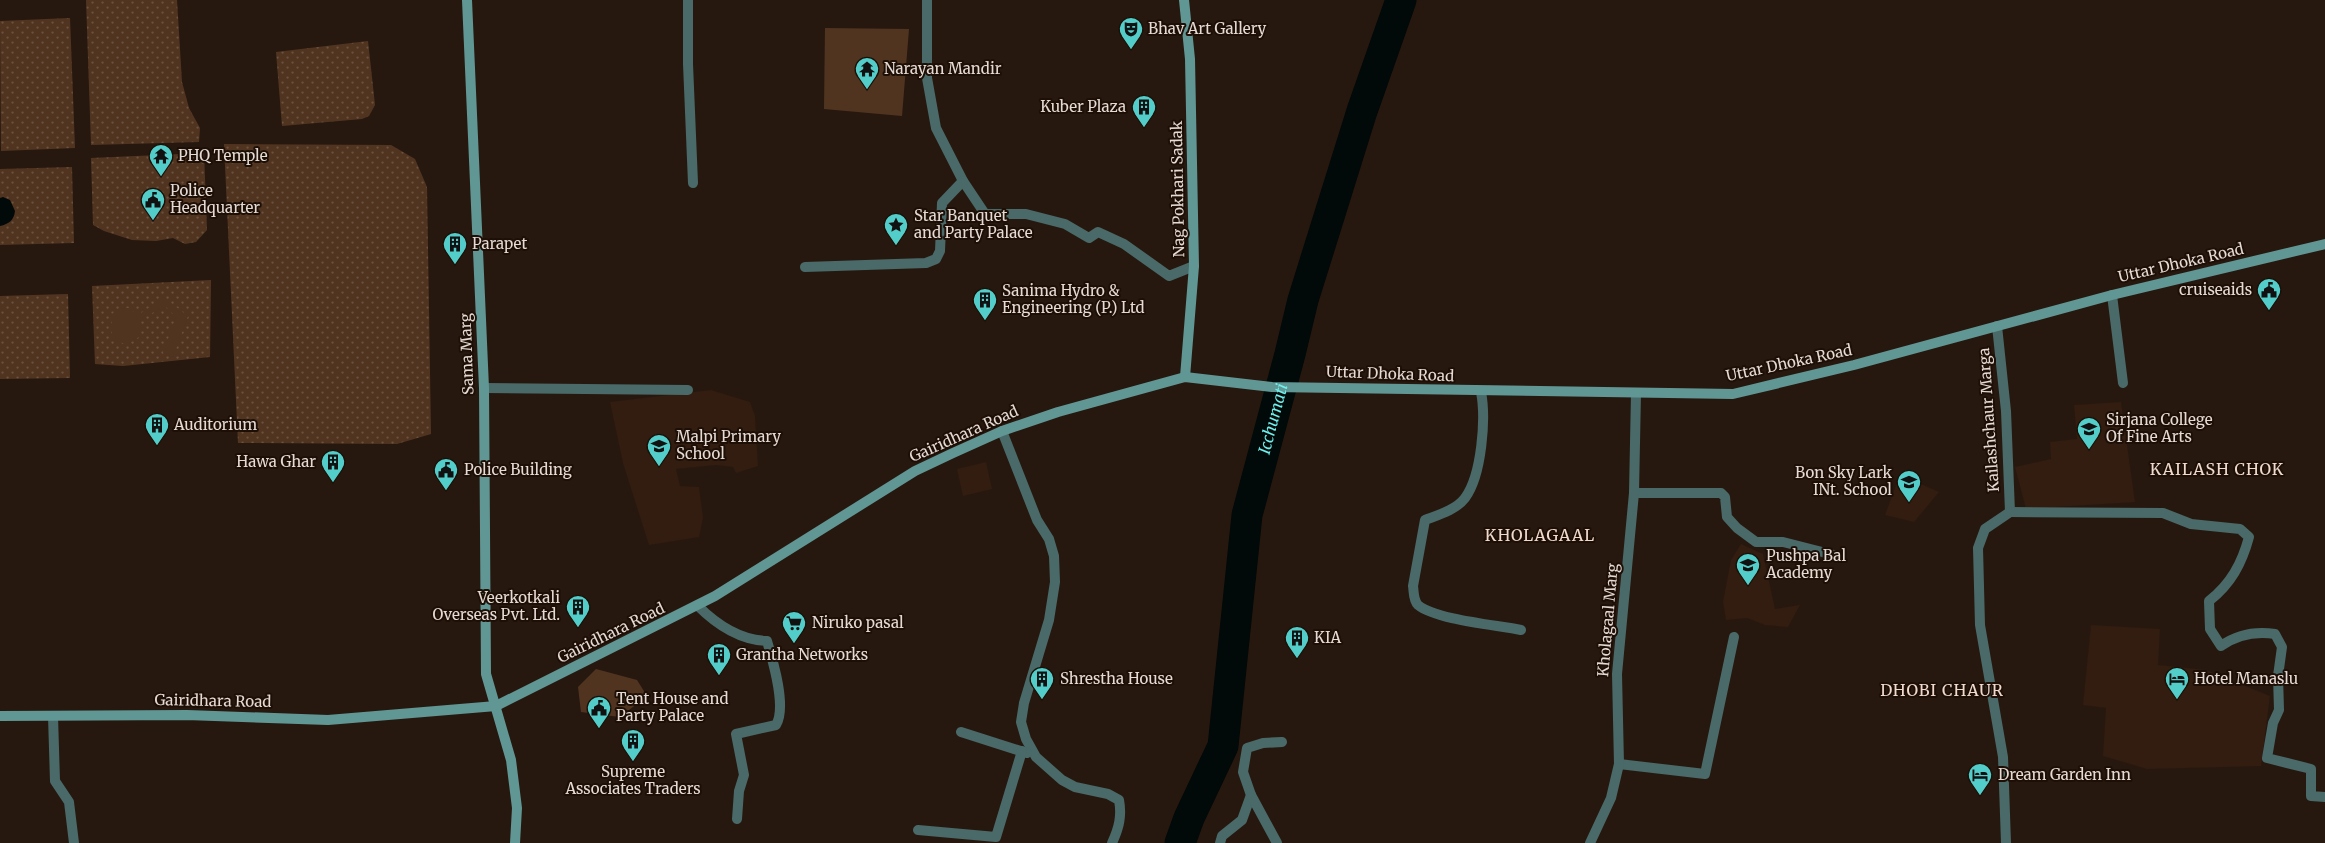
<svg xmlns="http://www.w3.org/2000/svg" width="2325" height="843" viewBox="0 0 2325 843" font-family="Merriweather,serif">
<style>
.built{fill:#321d10}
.grass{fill:url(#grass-dots)}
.park{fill:#513420}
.water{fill:#020909}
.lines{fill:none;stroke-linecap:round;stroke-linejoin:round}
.river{stroke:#020909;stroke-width:31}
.minor{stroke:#496a68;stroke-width:10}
.secondary{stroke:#609794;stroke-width:10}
.labels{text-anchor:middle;stroke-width:4;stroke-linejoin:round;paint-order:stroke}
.poi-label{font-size:15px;fill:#e5dad4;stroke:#1d0f06;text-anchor:start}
.street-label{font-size:15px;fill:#e5dad4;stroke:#1d0f06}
.water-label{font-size:16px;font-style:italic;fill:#6ef0ec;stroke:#1d0f06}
.neighbourhood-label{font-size:16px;letter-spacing:1px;fill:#efdacd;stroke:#1d0f06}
</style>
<defs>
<pattern id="grass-dots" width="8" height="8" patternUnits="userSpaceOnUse" patternTransform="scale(1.25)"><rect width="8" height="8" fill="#513420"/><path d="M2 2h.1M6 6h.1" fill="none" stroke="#6a5140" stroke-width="1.8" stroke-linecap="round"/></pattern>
</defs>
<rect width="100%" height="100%" fill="#27180f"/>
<g class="built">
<path d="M711,390L750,402L755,416L758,466L736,473L733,467L716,465L676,469L680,486L699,487L703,518L699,537L649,545L623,463L610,402Z"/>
<path d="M2121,402L2135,502L2026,509L2015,467L2051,459L2050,442L2077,439L2074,405Z"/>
<path d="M986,462L992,489L963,496L957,469Z"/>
<path d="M1900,475L1939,492L1914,522L1885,515Z"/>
<path d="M1741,544L1763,554L1775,609L1800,605L1788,627L1765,625L1747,618L1726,620L1723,602L1731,560Z"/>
<path d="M2091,625L2160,629L2158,665L2206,670L2270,696L2261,766L2147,769L2103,756L2106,708L2083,705Z"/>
</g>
<g class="grass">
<path d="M86,0H177L182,82L189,108L200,128L199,142L91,145Z"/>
<path d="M70,18L75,148L1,151L0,21Z"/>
<path d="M368,41L375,105L369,116L362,119L282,126L276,52Z"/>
<path d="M224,144L391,145L415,159L427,187L431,434L397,444L238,443Z"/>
<path d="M204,153L207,230L196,242L185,244L173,238L156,241L132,240L104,231L93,225L91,158Z"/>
<path d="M72,167L74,243L0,245V169Z"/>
<path d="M211,280L210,357L123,366L95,364L92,286Z"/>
<path d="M68,294L70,378L0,379V296Z"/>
</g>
<g class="park">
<path d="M825,28L909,29L902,116L824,109Z"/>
<path d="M164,298L188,316L173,357L163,353L176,317L165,306L141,319L139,337L127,344L118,342L112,335V314L118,309L128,308L138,315Z"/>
<path d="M596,669L637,680L647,696L620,717L581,712L578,687Z"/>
</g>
<path class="water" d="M3,197L10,200L15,211C14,220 9,224 0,226V198Z"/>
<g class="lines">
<path class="river" id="s1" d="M1180,843L1189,818L1223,746L1247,515L1290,354L1303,300L1362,111L1401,0"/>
<g class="minor">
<path d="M688,0V64L693,183"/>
<path d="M927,0V78L936,128L963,181L985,214H1026L1065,224L1089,238L1098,232L1124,244L1169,276L1194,266"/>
<path d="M805,267L926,263L936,259L940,251L942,203L963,181"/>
<path d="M2112,295L2123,383"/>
<path d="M1997,326L2006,411L2010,512"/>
<path d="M484,388L688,390"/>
<path d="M1481,392C1486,418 1482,475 1465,498C1456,510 1438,515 1425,520L1413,586C1414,592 1413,600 1418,605C1436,620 1497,625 1521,630"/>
<path d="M1002,431L1037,520L1049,539L1054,556L1055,582L1049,620L1024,703L1021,722L1026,739L1036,757L1062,780L1075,787L1108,794L1119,800C1122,816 1119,828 1112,843"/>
<path d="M1634,493H1721L1725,497L1727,517L1737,528L1756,542H1783L1834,555"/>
<path d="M2010,512L2163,513L2191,524L2240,529L2249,537C2242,563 2231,584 2209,601L2210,629L2221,646C2238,634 2255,631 2275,634L2282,647L2278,676L2279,710L2273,723L2267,758L2311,769V796L2325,797"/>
<path d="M698,606C717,625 739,640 767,641C773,661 787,707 776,725L736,734L744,775L739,791L737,819"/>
<path d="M53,716L55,781L69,802L74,843"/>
<path d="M961,732L1027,753"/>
<path d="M1619,764L1705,774L1734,637"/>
<path d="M918,830L996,837L1022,751"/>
<path d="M1220,843L1222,836L1242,820L1251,795"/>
<path d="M1277,843L1251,795L1243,772L1247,748L1263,743L1282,742"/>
<path d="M1590,843L1611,798L1619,764L1617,674L1634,493L1636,393"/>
<path d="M2006,843L2003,757L1980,625L1978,548L1985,529L2010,512"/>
</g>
<g class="secondary">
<path d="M467,0L484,388L486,674L511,760L517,808L515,843"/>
<path d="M1184,0L1190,59L1194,266L1185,377"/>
<path d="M0,716L187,715L328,720L496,706L715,596L915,471L953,453L1002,431L1058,412L1185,377L1272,387L1733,394L1854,365L2112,295L2325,244"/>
</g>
</g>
<defs>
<g id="theatre-pin" transform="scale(1.25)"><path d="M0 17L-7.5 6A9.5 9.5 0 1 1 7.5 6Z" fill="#53cdc9" stroke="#1d0f06"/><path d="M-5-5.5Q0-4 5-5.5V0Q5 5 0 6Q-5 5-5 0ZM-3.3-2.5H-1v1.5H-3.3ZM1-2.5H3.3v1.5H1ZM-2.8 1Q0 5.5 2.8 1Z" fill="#111"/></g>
<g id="temple-pin" transform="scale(1.25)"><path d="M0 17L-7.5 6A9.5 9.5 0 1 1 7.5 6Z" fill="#53cdc9" stroke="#1d0f06"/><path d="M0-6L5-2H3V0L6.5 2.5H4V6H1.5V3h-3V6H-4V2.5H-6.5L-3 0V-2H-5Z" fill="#111"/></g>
<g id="building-pin" transform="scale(1.25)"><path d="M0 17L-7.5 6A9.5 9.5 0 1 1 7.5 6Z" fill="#53cdc9" stroke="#1d0f06"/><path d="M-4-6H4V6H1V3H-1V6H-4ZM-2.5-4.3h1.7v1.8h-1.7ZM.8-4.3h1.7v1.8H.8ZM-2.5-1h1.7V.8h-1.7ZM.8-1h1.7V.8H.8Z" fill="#111"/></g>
<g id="civic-pin" transform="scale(1.25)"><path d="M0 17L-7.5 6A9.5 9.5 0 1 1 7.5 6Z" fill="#53cdc9" stroke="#1d0f06"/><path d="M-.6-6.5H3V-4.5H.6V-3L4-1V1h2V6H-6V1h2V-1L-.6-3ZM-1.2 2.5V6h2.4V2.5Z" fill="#111"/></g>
<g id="sight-pin" transform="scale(1.25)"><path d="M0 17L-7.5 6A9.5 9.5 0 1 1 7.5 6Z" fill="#53cdc9" stroke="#1d0f06"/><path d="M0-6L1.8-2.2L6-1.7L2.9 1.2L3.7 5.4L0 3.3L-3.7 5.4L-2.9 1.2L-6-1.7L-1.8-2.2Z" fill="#111"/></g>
<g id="university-pin" transform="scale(1.25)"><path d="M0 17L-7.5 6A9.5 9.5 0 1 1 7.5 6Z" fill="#53cdc9" stroke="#1d0f06"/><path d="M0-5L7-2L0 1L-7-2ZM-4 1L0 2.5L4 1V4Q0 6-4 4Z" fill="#111"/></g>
<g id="school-pin" transform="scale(1.25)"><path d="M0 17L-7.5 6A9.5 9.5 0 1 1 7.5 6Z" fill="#53cdc9" stroke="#1d0f06"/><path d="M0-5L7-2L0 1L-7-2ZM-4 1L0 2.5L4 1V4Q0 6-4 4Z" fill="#111"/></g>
<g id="supermarket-pin" transform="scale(1.25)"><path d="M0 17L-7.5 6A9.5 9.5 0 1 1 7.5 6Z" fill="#53cdc9" stroke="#1d0f06"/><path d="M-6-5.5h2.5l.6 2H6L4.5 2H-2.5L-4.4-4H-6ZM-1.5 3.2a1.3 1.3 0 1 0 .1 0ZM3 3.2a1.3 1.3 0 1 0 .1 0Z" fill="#111"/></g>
<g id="hotel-pin" transform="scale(1.25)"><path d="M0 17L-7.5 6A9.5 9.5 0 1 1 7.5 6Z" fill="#53cdc9" stroke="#1d0f06"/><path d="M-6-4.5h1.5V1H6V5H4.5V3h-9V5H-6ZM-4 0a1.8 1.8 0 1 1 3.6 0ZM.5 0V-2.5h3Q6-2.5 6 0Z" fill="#111"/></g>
</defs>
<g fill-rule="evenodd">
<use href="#theatre-pin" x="1131" y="29"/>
<use href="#temple-pin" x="867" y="69"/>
<use href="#building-pin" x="1144" y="107"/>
<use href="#temple-pin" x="161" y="156"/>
<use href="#civic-pin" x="153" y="200"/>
<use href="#sight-pin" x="896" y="225"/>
<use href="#building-pin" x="455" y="244"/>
<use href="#civic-pin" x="2269" y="290"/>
<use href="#building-pin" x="985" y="300"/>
<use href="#building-pin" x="157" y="425"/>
<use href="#university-pin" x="2089" y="429"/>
<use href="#school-pin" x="659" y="446"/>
<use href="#building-pin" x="333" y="462"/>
<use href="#civic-pin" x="446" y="470"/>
<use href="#school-pin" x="1909" y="482"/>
<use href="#school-pin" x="1748" y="565"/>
<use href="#building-pin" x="578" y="607"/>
<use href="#supermarket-pin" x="794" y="623"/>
<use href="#building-pin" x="1297" y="638"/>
<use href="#building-pin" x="719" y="655"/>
<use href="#building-pin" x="1042" y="679"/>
<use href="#hotel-pin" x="2177" y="679"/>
<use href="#civic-pin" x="599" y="708"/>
<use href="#building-pin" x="633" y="741"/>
<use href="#hotel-pin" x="1980" y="775"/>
</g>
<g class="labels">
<g class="poi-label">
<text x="1148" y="34">Bhav Art Gallery</text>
<text x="884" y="74">Narayan Mandir</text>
<text x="1126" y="112" text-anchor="end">Kuber Plaza</text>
<text x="178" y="161">PHQ Temple</text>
<text x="170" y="196">Police<tspan x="170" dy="17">Headquarter</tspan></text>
<text x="914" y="221">Star Banquet<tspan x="914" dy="17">and Party Palace</tspan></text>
<text x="472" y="249">Parapet</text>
<text x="2252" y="295" text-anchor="end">cruiseaids</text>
<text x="1002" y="296">Sanima Hydro &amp;<tspan x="1002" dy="17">Engineering (P.) Ltd</tspan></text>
<text x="2106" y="425">Sirjana College<tspan x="2106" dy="17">Of Fine Arts</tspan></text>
<text x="174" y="430">Auditorium</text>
<text x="676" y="442">Malpi Primary<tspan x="676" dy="17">School</tspan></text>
<text x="316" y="467" text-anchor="end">Hawa Ghar</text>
<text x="464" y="475">Police Building</text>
<text x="1892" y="478" text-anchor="end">Bon Sky Lark<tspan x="1892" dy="17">INt. School</tspan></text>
<text x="1766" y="561">Pushpa Bal<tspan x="1766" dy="17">Academy</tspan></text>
<text x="560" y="603" text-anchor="end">Veerkotkali<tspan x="560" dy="17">Overseas Pvt. Ltd.</tspan></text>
<text x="812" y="628">Niruko pasal</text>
<text x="1314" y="643">KIA</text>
<text x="736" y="660">Grantha Networks</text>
<text x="1060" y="684">Shrestha House</text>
<text x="2194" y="684">Hotel Manaslu</text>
<text x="616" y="704">Tent House and<tspan x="616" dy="17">Party Palace</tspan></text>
<text x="633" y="777" text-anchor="middle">Supreme<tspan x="633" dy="17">Associates Traders</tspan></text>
<text x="1998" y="780">Dream Garden Inn</text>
</g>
<g class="street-label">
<text transform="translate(1178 189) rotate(-91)" y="5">Nag Pokhari Sadak</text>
<text transform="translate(2181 263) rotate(-13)" y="5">Uttar Dhoka Road</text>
<text transform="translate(467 354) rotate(-92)" y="5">Sama Marg</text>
<text transform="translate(1789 363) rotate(-12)" y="5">Uttar Dhoka Road</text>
<text transform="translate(1390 374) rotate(2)" y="5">Uttar Dhoka Road</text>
<text transform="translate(1989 420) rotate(-94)" y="5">Kailashchaur Marga</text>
<text transform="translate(964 434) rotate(-24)" y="5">Gairidhara Road</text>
<text transform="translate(1608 620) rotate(-85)" y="5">Kholagaal Marg</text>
<text transform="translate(611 633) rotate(-26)" y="5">Gairidhara Road</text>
<text transform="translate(213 701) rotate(1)" y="5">Gairidhara Road</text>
</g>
<g class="water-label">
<text dy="6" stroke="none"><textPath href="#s1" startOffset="438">Icchumati</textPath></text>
</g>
<g class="neighbourhood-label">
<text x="2217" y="475">KAILASH CHOK</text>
<text x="1540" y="541">KHOLAGAAL</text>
<text x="1942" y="696">DHOBI CHAUR</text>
</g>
</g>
</svg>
